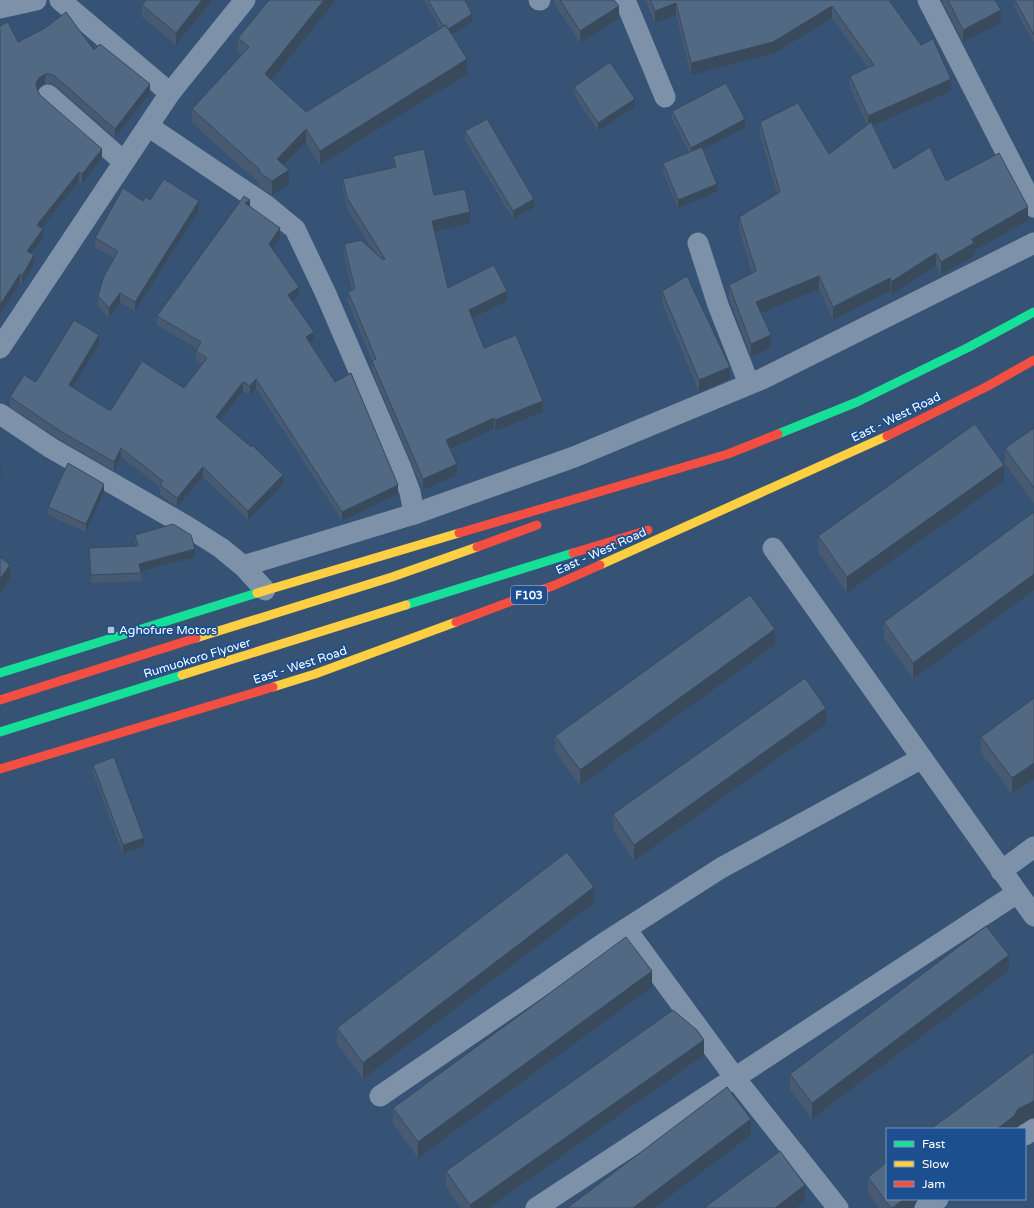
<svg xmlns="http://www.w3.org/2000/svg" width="1034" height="1208" viewBox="0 0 1034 1208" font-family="'Varela Round',sans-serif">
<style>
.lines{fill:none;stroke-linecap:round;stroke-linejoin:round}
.street{stroke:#7d92a8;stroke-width:21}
.fast{stroke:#16e098;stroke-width:9}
.slow{stroke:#ffcf43;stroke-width:9}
.jam{stroke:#f24e42;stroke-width:9}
.wall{fill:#475a72}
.shaded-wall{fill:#394a5c}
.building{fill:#526984;stroke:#394a5c}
.poi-dot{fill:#b9c2ce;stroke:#1b4f8f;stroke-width:1.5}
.labels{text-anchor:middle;stroke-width:3.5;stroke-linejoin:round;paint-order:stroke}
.shield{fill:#1b4f8f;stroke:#bbcadd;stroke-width:1}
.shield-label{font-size:11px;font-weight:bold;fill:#fff}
.street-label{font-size:12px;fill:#fff;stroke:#1b4f8f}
.poi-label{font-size:12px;fill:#fff;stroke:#1b4f8f;text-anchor:start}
</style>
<rect width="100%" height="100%" fill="#365274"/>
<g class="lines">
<g class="street">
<path d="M60,0L170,93"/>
<path d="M539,0H540"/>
<path d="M625,0L665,97"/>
<path d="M928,0L1034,207"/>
<path d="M0,8L36,0"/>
<path d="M48,95L124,162"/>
<path d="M148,126L267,206L295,229L325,292L401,468L410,492L414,514"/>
<path d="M698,243L718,305L749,384"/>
<path d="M0,348L170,93L245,0"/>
<path d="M0,414L51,448L188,527L221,548L243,566L265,590"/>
<path d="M773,548L1034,916"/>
<path d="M243,566L414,514L574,457L762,379L1034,243"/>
<path d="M1001,871L1034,847"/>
<path d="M626,929L735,1078L838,1208"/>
<path d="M380,1096L607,941L721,868L922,758"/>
<path d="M1025,1135L1034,1129"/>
<path d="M536,1208L1017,893"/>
<path d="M925,1208L938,1199"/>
</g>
<g class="fast">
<path d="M778,434L857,402L969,347L1034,312"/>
<path d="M406,605L573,553"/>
<path d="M0,673L257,593"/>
<path d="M0,732L182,675"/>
</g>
<g class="slow">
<path d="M600,565L887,436"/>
<path d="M257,593L459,533"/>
<path d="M196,638L392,577L477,547"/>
<path d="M182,675L406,605"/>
<path d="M273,687L315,674L456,622"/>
</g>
<g class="jam">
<path d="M887,436L986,387L1034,360"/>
<path d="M459,533L728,454L778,434"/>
<path d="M477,547L537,525"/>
<path d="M573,553L648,530"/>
<path d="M456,622L555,585L600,565"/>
<path d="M0,700L196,638"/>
<path d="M0,769L273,687"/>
</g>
</g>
<g class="wall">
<path d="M212,0L176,45L142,17V5Z"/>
<path d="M336,0L271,80L306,112L440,29L424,0H465L472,22L452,35L467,74L320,165L306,143L285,166L289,184L272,195L259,186V183L192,123V109L241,55L238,53V38Z"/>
<path d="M554,0H614L619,18L580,43L554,3Z"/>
<path d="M645,0H889L951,91L873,126L894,169L946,181L1028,220L974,251V256L941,275L936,266L891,295L890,291L833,320L819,289L761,313L771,348L751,357L729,298V285L752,273L739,229V217L777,194L760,135V122L829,154L867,125L850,88V76L868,68L832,18L773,54L691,75L676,15L655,23Z"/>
<path d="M941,0H995L1001,23L963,42Z"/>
<path d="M1014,0H1034V43L1014,7Z"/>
<path d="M0,26L18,42L94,50L150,93L115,138L56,86L51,83L45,84L39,87L37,90L40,95L102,158L82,184L79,181L42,228L43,238L32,254L34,264L22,285L20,283L0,314Z"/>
<path d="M574,87L635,107L598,131L574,95Z"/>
<path d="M672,111L745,128L703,150L717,192L678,208L663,172V163L689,152L672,119Z"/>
<path d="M465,131L534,207L513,219L465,140Z"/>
<path d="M393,156L434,195L470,223L434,231L448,288L507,301L472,319L484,348L543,412L495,431L494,429L450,449L457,475L423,490L372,371V361L348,302V292L352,290L344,255V244L374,252L347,209L343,189V179L394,167Z"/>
<path d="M150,200L199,211L135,311L120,303L109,318L98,306V296L114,258L95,248V238L143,201Z"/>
<path d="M250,207L280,237L272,248L299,296L292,301L314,341L310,344L398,494L342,521L256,388L250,395L243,391L220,420L283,484L248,520L203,477L177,507L160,494V487L121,457L114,471L57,438L10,407V397L99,344L73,387L107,409L111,410L184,388L202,364L196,360V351L197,349L157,325V316Z"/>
<path d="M662,291L730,379L699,392L662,303Z"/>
<path d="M1034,428V504L1005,464V448Z"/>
<path d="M1004,481L847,593L818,552V536Z"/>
<path d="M104,492L86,532L48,515V507Z"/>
<path d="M1034,512L913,679L884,638V622Z"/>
<path d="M135,535L195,557L141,572V581L91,583L89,557V548L136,546L135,543Z"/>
<path d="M775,645L580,786L555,751V736Z"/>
<path d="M1034,698V779L1012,794L981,753V737Z"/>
<path d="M826,724L634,861L613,830V814Z"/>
<path d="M93,765L144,846L123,854L93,773Z"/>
<path d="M594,903L363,1079L337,1044V1028Z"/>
<path d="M1009,971L812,1119L790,1090V1074Z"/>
<path d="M652,987L418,1158L393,1124V1108Z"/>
<path d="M704,1055L489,1208H461L446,1187V1171Z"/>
<path d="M868,1177L887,1199H918L913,1208H879L868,1193Z"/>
</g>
<g class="shaded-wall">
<path d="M202,0H212L176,45V33Z"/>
<path d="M324,0H336L265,88V74Z"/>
<path d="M676,3V15L655,23V11Z"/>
<path d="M619,6V18L580,43V31Z"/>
<path d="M832,6V18L773,54L691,75V63Z"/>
<path d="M1001,10V23L963,42V30Z"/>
<path d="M472,14V22L446,39V31Z"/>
<path d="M467,59V74L320,165V151Z"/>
<path d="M45,74V84L39,87L36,92V83L39,78Z"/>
<path d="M951,79V91L868,128V116Z"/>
<path d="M150,84V93L115,138V129Z"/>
<path d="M635,99V107L598,131V123Z"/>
<path d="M745,119V128L691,156V148Z"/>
<path d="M306,129V143L277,173V159Z"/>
<path d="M102,149V158L82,184V174Z"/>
<path d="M289,170V184L272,195V181Z"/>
<path d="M79,172V181L37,234V225Z"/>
<path d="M717,184V192L678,208V200Z"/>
<path d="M534,199V207L513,219V211Z"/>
<path d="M250,200V209L245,203Z"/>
<path d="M199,201V211L135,311V302Z"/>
<path d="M1028,207V220L974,251V256L941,275V262L972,239Z"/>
<path d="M470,212V223L432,232V221Z"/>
<path d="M280,228V237L269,253V244Z"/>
<path d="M43,229V238L27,260V251Z"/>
<path d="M936,253V266L891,295V282Z"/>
<path d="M34,255V264L22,285V276Z"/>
<path d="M20,274V283L0,314V305Z"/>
<path d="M819,276V289L756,315V302Z"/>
<path d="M890,278V291L833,320V307Z"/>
<path d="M299,287V296L288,304V295Z"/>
<path d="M507,291V301L469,320V310Z"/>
<path d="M120,293V303L109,318V308Z"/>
<path d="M314,332V341L306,346V337Z"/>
<path d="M99,335V344L69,394V385Z"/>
<path d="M771,335V348L751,357V344Z"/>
<path d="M730,367V379L699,392V380Z"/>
<path d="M256,379V388L250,395V386Z"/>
<path d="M243,382V391L216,426V417Z"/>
<path d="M543,401V412L495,431V420Z"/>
<path d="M494,418V429L446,451V440Z"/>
<path d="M121,448V457L114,471V462Z"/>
<path d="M457,464V475L423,490V479Z"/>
<path d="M1,465V473L0,475V466Z"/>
<path d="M1004,465V481L847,593V577Z"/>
<path d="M203,467V477L177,507V498Z"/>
<path d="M283,475V484L248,520V511Z"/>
<path d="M104,484V492L86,532V524Z"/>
<path d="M398,485V494L342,521V512Z"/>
<path d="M195,549V557L139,572V564Z"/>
<path d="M10,565V580L0,593V579Z"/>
<path d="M1034,574V590L913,679V663Z"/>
<path d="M775,629V645L580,786V770Z"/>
<path d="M826,708V724L634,861V845Z"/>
<path d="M1034,763V779L1012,794V778Z"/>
<path d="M144,838V846L123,854V845Z"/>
<path d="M594,887V903L363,1079V1063Z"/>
<path d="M1009,955V971L812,1119V1103Z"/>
<path d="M652,971V987L418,1158V1142Z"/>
<path d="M704,1040V1055L489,1208H470V1205Z"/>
<path d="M1034,1101V1117L1018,1125L1016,1129H997L1018,1109Z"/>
<path d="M751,1119V1135L654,1208H633Z"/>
<path d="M805,1185V1201L796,1208H775Z"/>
<path d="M904,1199H918L913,1208H892Z"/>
</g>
<g class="building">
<path d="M146,0H202L176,33L142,5Z"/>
<path d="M269,0H324L265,74L306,112L446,25L467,59L320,151L306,129L277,159L289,170L272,181L259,172L260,170L192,109L249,47L238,38Z"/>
<path d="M428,0H465L472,14L448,29L446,25L443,26Z"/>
<path d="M560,0H614L619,6L580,31Z"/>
<path d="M650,0H889L921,45L933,39L951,79L868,116L850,76L874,65L832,6L773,42L691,63L676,3L655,11Z"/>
<path d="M948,0H995L1001,10L963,30Z"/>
<path d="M1015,0H1034V35Z"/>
<path d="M66,12L94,50L100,44L150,84L115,129L56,77L51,74H45L39,78L36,83L37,89L40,95L102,149L82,174L79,172L37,225L43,229L27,251L34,255L22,276L20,274L0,305V26L8,22L18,42L45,28Z"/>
<path d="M610,62L635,99L598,123L574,87Z"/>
<path d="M726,83L745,119L691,148L672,111Z"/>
<path d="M798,103L829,154L871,122L894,169L930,147L946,181L999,153L1028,207L972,239L974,243L941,262L936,253L891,282L890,278L833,307L819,276L756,302L771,335L751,344L729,285L756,271L739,217L780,192L760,122Z"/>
<path d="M487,119L534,199L513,211L465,131Z"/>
<path d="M702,147L717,184L678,200L663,163Z"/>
<path d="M424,149L434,195L465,189L470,212L432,221L448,288L494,265L507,291L469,310L484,348L516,335L543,401L495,420L494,418L446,440L457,464L423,479L372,361L376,359L348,292L355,289L344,244L361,240L383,260L385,259L347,198L343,179L396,167L393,156Z"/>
<path d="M164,179L199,201L135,302L120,293L109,308L98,296L103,278L118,251L95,238L123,188L143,201L145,197L150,200Z"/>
<path d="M244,196L250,200L245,203L280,228L269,244L299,287L288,295L314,332L306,337L335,382L351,373L398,485L342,512L256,379L250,386L243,382L216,417L251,447L252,445L283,475L248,511L203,467L177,498L160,485L163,481L121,448L114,462L57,429L10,397L24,375L36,382L74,320L99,335L69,385L107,409L111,410L142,361L184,388L207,358L196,351L201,342L157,316Z"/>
<path d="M687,276L730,367L699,380L662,291Z"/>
<path d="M975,424L1004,465L847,577L818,536Z"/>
<path d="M1034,428V488L1005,448Z"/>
<path d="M68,463L104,484L86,524L48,507Z"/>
<path d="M1034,512V574L913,663L884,622Z"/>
<path d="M173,524L191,535L195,549L139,564L141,573L91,575L89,548L138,546L135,535Z"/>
<path d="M0,557L10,565L0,579Z"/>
<path d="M750,595L775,629L580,770L555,736Z"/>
<path d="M805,678L826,708L634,845L613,814Z"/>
<path d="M1034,698V763L1012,778L981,737Z"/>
<path d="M114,757L144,838L123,845L93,765Z"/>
<path d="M567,852L594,887L363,1063L337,1028Z"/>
<path d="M986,926L1009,955L812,1103L790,1074Z"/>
<path d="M626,937L652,971L418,1142L393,1108Z"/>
<path d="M673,1010L697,1030L704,1040L470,1205L446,1171Z"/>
<path d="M1034,1052V1101L1018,1109L1014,1116L997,1129H931Z"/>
<path d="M727,1087L751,1119L633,1208H567Z"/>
<path d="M780,1151L805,1185L775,1208H704Z"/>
<path d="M887,1162V1199H904L892,1208H891L868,1177Z"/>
</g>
<rect class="poi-dot" x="107" y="626" width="8" height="8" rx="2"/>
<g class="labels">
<rect class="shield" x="511" y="586" width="36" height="18" rx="3"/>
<g class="shield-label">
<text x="529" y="599">F103</text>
</g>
<g class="street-label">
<text transform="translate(896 417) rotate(-26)" y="4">East - West Road</text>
<text transform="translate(601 551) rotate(-24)" y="4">East - West Road</text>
<text transform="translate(197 658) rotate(-17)" y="4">Rumuokoro Flyover</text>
<text transform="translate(300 665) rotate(-18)" y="4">East - West Road</text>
</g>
<g class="poi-label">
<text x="119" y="634">Aghofure Motors</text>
</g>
</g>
<rect x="886" y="1128" width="140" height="72" fill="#1b4f8f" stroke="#7695bc"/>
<rect x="894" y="1141" width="20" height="6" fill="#16e098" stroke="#7695bc"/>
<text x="922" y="1148" font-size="12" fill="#ffffff">Fast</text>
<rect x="894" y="1161" width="20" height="6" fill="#ffcf43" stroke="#7695bc"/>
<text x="922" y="1168" font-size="12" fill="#ffffff">Slow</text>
<rect x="894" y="1181" width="20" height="6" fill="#f24e42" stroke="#7695bc"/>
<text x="922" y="1188" font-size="12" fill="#ffffff">Jam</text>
</svg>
